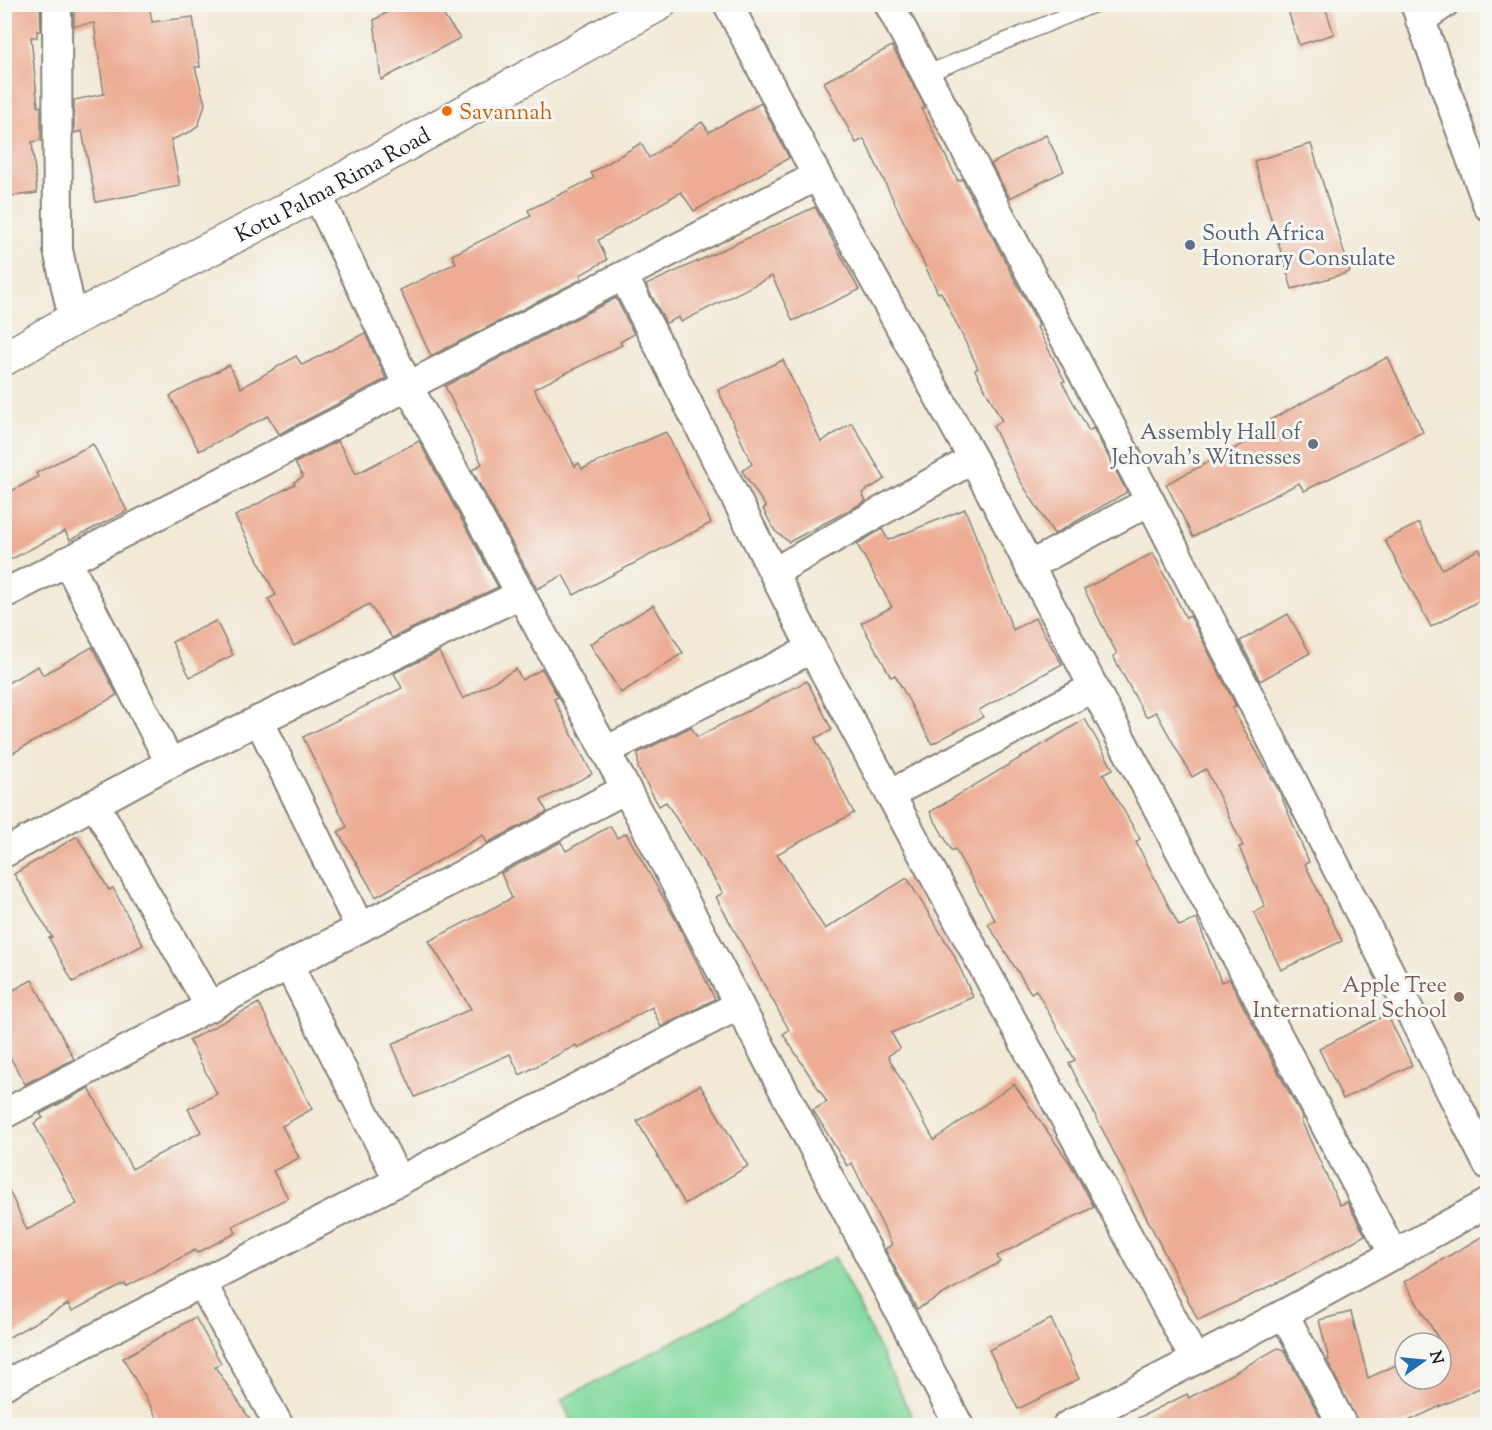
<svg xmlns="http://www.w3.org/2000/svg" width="1492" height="1430" viewBox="0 0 1492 1430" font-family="'Sorts Mill Goudy',serif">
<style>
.green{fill:#82d99d;stroke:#4f7a5c;stroke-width:1.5}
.building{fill:#edac93}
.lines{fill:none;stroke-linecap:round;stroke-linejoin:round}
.service-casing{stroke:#878279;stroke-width:18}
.minor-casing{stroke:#878279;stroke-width:32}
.tertiary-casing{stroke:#878279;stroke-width:36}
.service{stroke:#fff;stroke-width:15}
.minor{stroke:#fff;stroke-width:28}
.tertiary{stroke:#fff;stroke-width:33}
.food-dot{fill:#e8710a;stroke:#f6f6f2;stroke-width:2}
.service-dot{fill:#5c6f8a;stroke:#f6f6f2;stroke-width:2}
.worship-dot{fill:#6b7280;stroke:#f6f6f2;stroke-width:2}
.education-dot{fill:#8d6e63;stroke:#f6f6f2;stroke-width:2}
.labels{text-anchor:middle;stroke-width:6;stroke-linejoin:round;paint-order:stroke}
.food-label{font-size:22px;fill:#c56008;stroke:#f6f6f2;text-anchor:start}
.street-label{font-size:22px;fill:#1c1c1c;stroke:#f6f6f2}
.service-label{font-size:22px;fill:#4e5e75;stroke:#f6f6f2;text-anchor:start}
.worship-label{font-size:22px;fill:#5b616d;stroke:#f6f6f2;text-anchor:end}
.education-label{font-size:22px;fill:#785e54;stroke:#f6f6f2;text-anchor:end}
</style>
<rect width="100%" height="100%" fill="#f6f6f2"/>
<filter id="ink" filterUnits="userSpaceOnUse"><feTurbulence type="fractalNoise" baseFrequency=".0167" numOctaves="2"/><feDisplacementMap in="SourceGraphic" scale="12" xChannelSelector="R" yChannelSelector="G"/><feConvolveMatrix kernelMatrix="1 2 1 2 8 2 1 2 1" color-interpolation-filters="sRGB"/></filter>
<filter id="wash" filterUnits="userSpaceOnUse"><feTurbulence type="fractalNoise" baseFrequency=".008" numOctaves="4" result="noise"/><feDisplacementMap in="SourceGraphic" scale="24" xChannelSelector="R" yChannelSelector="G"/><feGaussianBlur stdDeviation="1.35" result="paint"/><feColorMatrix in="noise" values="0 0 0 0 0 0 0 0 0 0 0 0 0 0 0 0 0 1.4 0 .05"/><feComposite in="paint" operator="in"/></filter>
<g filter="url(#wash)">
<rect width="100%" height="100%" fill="#f2e9d6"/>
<path class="green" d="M835,1257L916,1425H574L561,1400Z"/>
<g id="blocks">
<g class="building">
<path d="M8,4H40L41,31H37V37H31L38,107L41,106V140L32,142L37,193L4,197V82Z"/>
<path d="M74,4H149L152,22L193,17L200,67H195L205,104L199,124L192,131L171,140L180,186L96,202L82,131L74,133V100L104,94L94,23L74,26Z"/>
<path d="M401,4H435L460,38L381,80L374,20Z"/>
<path d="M1286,4H1324L1334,34L1299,45Z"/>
<path d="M892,46L925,107L922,109L958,181L962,179L1039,326L1037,327L1065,381L1062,382L1089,431L1093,428L1127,492L1054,534L1019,479L993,426L1002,421L975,370L978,368L941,292L938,293L864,139L856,143L824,82Z"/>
<path d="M761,103L789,158L694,211L681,192L598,240L607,260L580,275L582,279L431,356L400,290L456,263L452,255L531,216L528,210L594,178L591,173L641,143L649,158L702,122L709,132Z"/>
<path d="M1046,135L1064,171L1010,198L991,164Z"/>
<path d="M1311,144L1350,272L1292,289L1254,161Z"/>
<path d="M815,207L859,290L793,321L772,276L681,322L679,317L666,323L646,285Z"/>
<path d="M616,298L634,334L620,342L622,345L534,389L575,466L579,463L582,469L666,432L711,523L574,595L563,575L537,589L472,470L482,464L445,386Z"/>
<path d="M365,333L386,379L279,434L268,416L199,451L170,396L229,365L241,388L296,356L302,365Z"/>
<path d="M1388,357L1423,432L1304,491L1299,483L1193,537L1166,484L1272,429L1268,421Z"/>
<path d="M783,360L821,442L852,423L885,479L862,493L866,501L789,542L775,531L763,509L766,507L742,471L752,464L718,390Z"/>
<path d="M338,441L356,474L419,441L498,587L392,638L369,604L294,646L268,599L276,595L235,516L295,484L294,482L303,477L295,463Z"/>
<path d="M93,444L127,511L70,540L65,531L4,563V495L38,477L36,473Z"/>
<path d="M965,509L1013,630L1035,618L1062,664L979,710L983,717L932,744L895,675L891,677L861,623L892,607L857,544L882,529L888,540Z"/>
<path d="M1419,523L1442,569L1479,549L1488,565V596L1431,627L1385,540Z"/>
<path d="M1153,553L1186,618L1190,616L1236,706L1232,708L1279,791L1309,862L1305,864L1342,941L1281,970L1254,912L1265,907L1239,847L1243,846L1206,769L1192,777L1156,712L1146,717L1113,656L1117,654L1084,589Z"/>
<path d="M653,605L683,653L621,693L590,644Z"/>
<path d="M1288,614L1310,653L1260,681L1240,641Z"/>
<path d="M216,621L233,655L190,677L172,642Z"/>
<path d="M92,647L117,695L4,758V685L38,666L43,675Z"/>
<path d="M439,652L463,699L516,669L522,680L542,669L558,697L554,699L592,774L541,800L547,812L487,843L483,835L376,897L338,832L347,827L303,737L402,688L394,673Z"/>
<path d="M807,681L832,730L815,738L854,813L777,854L825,929L907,878L954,955L973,997L891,1033L900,1048L888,1056L934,1140L1014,1084L1069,1162L1094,1207L997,1256L1000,1262L917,1309L885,1249L892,1245L852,1163L847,1166L813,1110L827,1102L783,1034L789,1030L716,897L723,893L666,802L659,806L638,768V753L691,727L697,737Z"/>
<path d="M1085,719L1113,769L1103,774L1140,839L1136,842L1179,926L1197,919L1221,982L1229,979L1303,1119L1301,1120L1340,1205L1347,1202L1365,1235L1290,1277L1198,1320L1069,1063L1075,1060L1036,990L1031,993L988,924L995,920L955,849L952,851L930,812Z"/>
<path d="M610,826L617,838L626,833L677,922L715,999L661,1027L652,1007L578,1048L576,1045L520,1075L510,1054L415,1097L392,1044L471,1009L429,941L512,898L501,873L561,842L566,851Z"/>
<path d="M77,836L109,890L113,888L143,945L73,982L49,938L52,937L14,874Z"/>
<path d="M32,980L74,1059L25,1084L4,1046V995Z"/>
<path d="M259,1003L312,1109L282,1126L299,1158L273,1171L288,1198L233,1226L236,1233L197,1253L195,1250L126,1287L125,1284L72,1311L68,1304L4,1340V1179L27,1230L77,1204L34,1123L43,1118L40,1114L89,1088L132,1169L201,1132L188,1109L217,1094L189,1040Z"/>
<path d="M1387,1014L1412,1065L1343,1099L1319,1049Z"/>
<path d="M700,1085L748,1166L685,1204L637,1121Z"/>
<path d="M1488,1233V1384L1400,1425H1359L1327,1360H1329L1319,1320L1351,1312L1368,1378L1405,1361V1379H1441V1343L1404,1282Z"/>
<path d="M195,1317L221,1363L215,1367L254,1425H161L123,1358Z"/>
<path d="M1051,1319L1079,1379L1018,1409L989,1350Z"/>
<path d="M1278,1348L1284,1350L1324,1425H1124L1187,1394L1189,1398Z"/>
</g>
</g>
</g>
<g filter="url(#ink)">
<use href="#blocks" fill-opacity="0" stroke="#878279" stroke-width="1.5"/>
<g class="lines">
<g class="service-casing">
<path id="service" d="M926,74L1095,4"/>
</g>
<g class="minor-casing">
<g id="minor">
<path d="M57,4L58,250L73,319"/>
<path d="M728,4L817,176L973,459L1394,1255"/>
<path d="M889,4L1150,501L1488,1165"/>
<path d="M1415,4L1488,206"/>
<path d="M1420,20L1444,4"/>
<path d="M317,194L408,386L626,789L959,1426"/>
<path d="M624,277L812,649L1195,1360"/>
<path d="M67,561L170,763"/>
<path d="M1029,566L1150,501"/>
<path d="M774,572L973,459"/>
<path d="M4,594L817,176"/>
<path d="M259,720L360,928"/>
<path d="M605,751L812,649"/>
<path d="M890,794L1094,687"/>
<path d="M95,804L210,1007"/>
<path d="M4,853L170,763L519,595"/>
<path d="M289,966L399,1181"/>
<path d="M4,1114L626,789"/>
<path d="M202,1283L279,1426"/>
<path d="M1284,1314L1343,1426"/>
<path d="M4,1385L739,1005"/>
<path d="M1067,1426L1284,1314L1488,1203"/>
</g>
</g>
<g class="tertiary-casing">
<g id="tertiary">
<path id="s1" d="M4,359L73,319L317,194L659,4"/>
</g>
</g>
<use href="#service" class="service"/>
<use href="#minor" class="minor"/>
<use href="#tertiary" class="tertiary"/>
</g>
</g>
<circle class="food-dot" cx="447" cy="111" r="6"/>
<circle class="service-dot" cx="1190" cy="245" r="6"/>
<circle class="worship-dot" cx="1313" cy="444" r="6"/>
<circle class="education-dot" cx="1459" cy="997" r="6"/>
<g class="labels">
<g class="food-label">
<text x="459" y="119">Savannah</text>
</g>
<g class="street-label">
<text dy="8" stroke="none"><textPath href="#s1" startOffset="372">Kotu Palma Rima Road</textPath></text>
</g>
<g class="service-label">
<text x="1202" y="240">South Africa<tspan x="1202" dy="25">Honorary Consulate</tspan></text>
</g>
<g class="worship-label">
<text x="1301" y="439">Assembly Hall of<tspan x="1301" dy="25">Jehovah's Witnesses</tspan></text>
</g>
<g class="education-label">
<text x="1447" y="992">Apple Tree<tspan x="1447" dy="25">International School</tspan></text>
</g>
</g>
<rect width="1492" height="1430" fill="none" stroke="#f6f6f2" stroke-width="24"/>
<g transform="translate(1423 1361) rotate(75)"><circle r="28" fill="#f6f6f2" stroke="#9f9f9c" stroke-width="1.5"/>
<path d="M0-4.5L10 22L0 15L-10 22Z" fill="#1f6fb2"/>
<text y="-9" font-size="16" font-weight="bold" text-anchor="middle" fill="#1c1c1c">N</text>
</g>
</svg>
